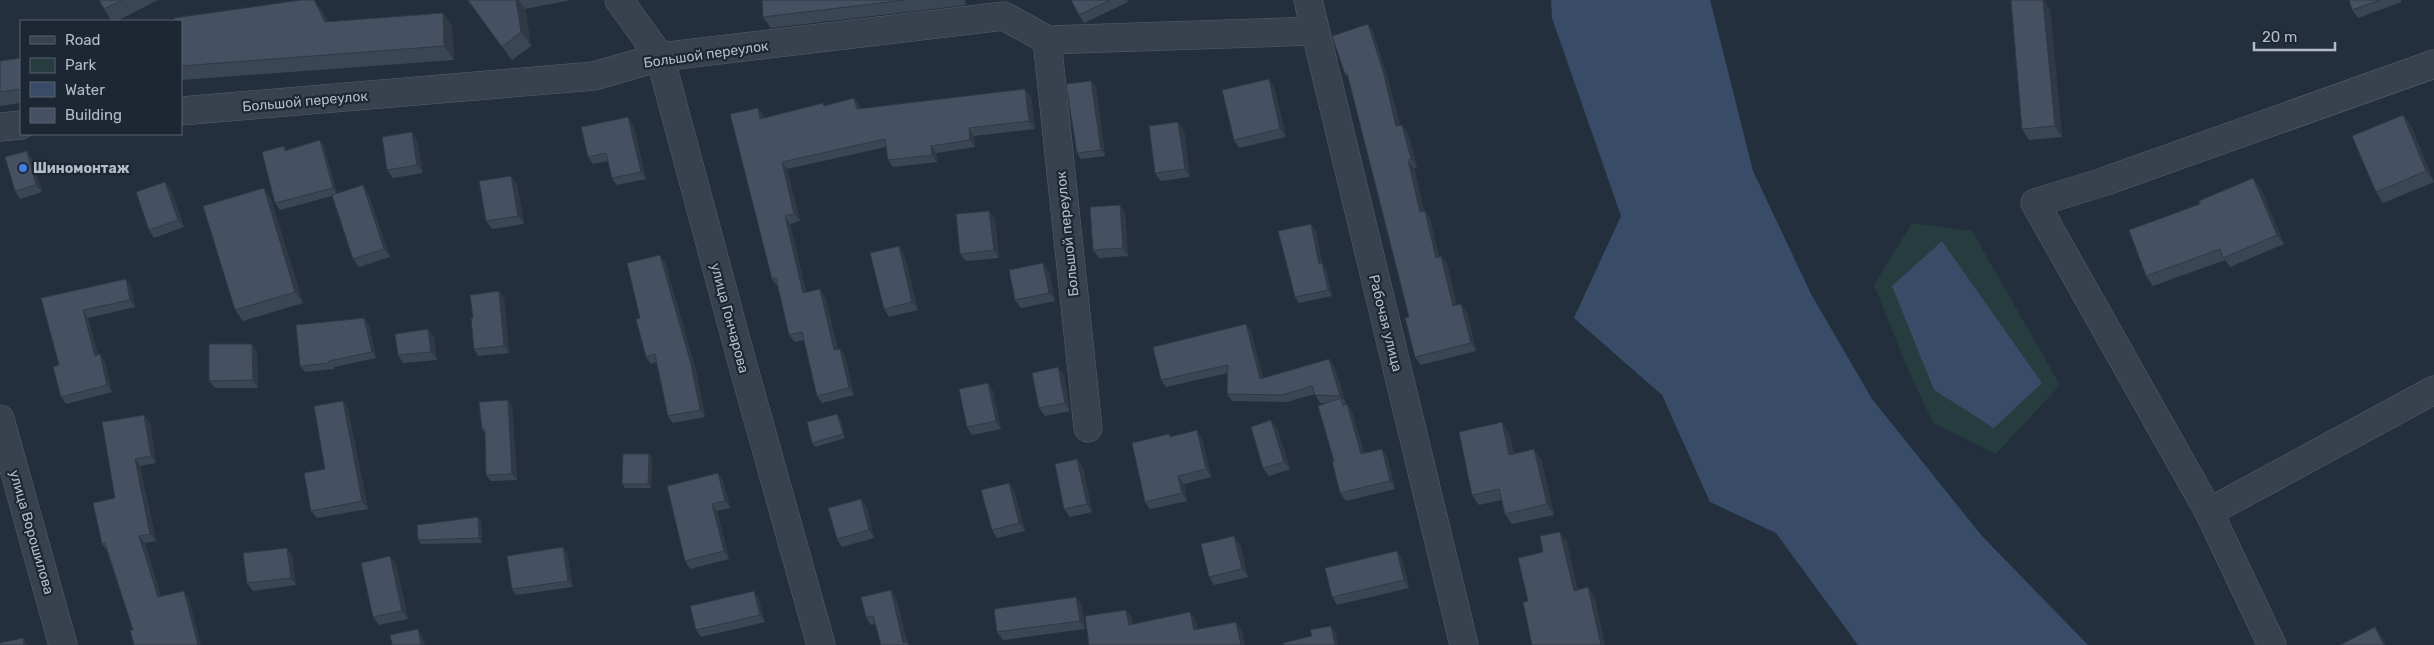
<svg xmlns="http://www.w3.org/2000/svg" width="2434" height="645" viewBox="0 0 2434 645" font-family="Rubik,sans-serif">
<style>
.green{fill:#263c3f}
.water{fill:#394c67}
.lines{fill:none;stroke-linecap:round;stroke-linejoin:round}
.minor-casing{stroke:#565f6c;stroke-width:29}
.tertiary-casing{stroke:#565f6c;stroke-width:29}
.minor{stroke:#38414e;stroke-width:28}
.tertiary{stroke:#38414e;stroke-width:28}
.wall{fill:#3b4654}
.shaded-wall{fill:#303945}
.building{fill:#455162;stroke:#303945}
.shop-dot{fill:#3f7fe0;stroke:#1d2633;stroke-width:2}
.labels{text-anchor:middle;stroke-width:4.5;stroke-linejoin:round;paint-order:stroke}
.street-label{font-size:14px;fill:#b4bcc9;stroke:#1d2633}
.poi-label{font-size:14px;font-weight:bold;fill:#b4bcc9;stroke:#1d2633;text-anchor:start}
</style>
<rect width="100%" height="100%" fill="#242f3e"/>
<path class="green" d="M1912,223L1972,231L2060,385L1996,454L1933,423L1907,367L1874,285Z"/>
<g class="water">
<path d="M1551,0H1710L1753,171L1811,294L1872,399L1982,536L2088,645H1858L1776,533L1710,502L1662,395L1574,318L1621,216L1552,18Z"/>
<path d="M1942,241L2042,383L1994,428L1934,390L1892,286Z"/>
</g>
<g class="lines">
<g class="minor-casing">
<g id="minor">
<path d="M619,0L660,57L742,362L821,645"/>
<path d="M1308,0L1464,645"/>
<path d="M1047,40L1088,428"/>
<path d="M181,111L594,76L660,57L1004,16L1047,40L1315,31"/>
<path d="M0,127L21,125"/>
<path d="M2209,512L2434,390"/>
<path d="M2272,645L2209,512L2035,203L2103,182L2434,64"/>
</g>
</g>
<g class="tertiary-casing">
<path id="tertiary" d="M0,419L63,645"/>
</g>
<use href="#minor" class="minor"/>
<use href="#tertiary" class="tertiary"/>
</g>
<g class="wall">
<path d="M99,0H158L117,21H112L104,9Z"/>
<path d="M314,0L322,11L328,22L443,13L452,26L454,60L181,80V21Z"/>
<path d="M467,0H571L525,9L531,46L512,60Z"/>
<path d="M762,0H965L966,5L771,28L763,17Z"/>
<path d="M1071,0H1127L1128,2L1084,23L1079,15Z"/>
<path d="M2349,0H2401V2L2358,18L2352,10Z"/>
<path d="M2050,9L2062,137L2029,140L2022,129Z"/>
<path d="M1368,24L1373,32L1388,79L1400,125H1402L1408,133L1417,167L1414,168L1424,211L1430,218L1439,257L1441,256L1447,264L1457,305L1461,304L1467,312L1476,351L1421,365L1415,357L1409,317L1349,79L1345,74Z"/>
<path d="M21,58V103L0,106V61Z"/>
<path d="M1269,79L1274,87L1286,137L1239,148L1234,140Z"/>
<path d="M1091,81L1096,87L1105,156L1081,159L1077,153Z"/>
<path d="M1025,89L1031,97L1035,129L974,136L975,147L936,153L937,162L893,167L888,160L886,147L787,169L800,221L790,224L806,292L825,296L838,350L845,356L854,395L822,403L817,396L804,340L795,342L789,335L778,286H777L772,279L758,108L763,115L764,118L825,106L854,98L859,105L860,109Z"/>
<path d="M2403,115L2411,126L2434,182L2383,203L2376,192Z"/>
<path d="M633,124L646,179L617,185L612,178L608,161L593,164L588,157Z"/>
<path d="M1184,130L1190,177L1161,181L1155,173Z"/>
<path d="M320,140L324,147L337,194L368,193L390,257L359,267L353,259L332,196L280,210L275,203L284,146L286,150Z"/>
<path d="M417,140L423,173L393,178L387,170Z"/>
<path d="M32,159L42,192L20,199L15,191Z"/>
<path d="M511,176L517,184L524,224L492,229L486,221Z"/>
<path d="M165,182L171,190L184,227L154,238L149,230Z"/>
<path d="M2260,187L2284,244L2230,267L2225,260L2153,286L2146,276Z"/>
<path d="M264,188L271,199L303,303L243,321L235,310Z"/>
<path d="M989,211L995,219L999,258L966,261L960,254Z"/>
<path d="M1125,212L1128,256L1099,258L1093,250Z"/>
<path d="M1316,230L1322,263L1326,269L1332,296L1299,303L1295,297Z"/>
<path d="M904,254L918,310L889,317L884,309Z"/>
<path d="M665,262L696,371L705,417L673,423L668,416L656,362L651,364L646,357L640,318Z"/>
<path d="M1049,271L1055,301L1021,308L1015,300Z"/>
<path d="M126,279L131,287L135,307L88,318L98,355L100,354L105,362L112,392L66,404L61,397L59,365L41,298Z"/>
<path d="M504,298L509,353L478,356L474,349L473,318Z"/>
<path d="M364,318L369,325L376,358L334,367V369L305,372L300,366Z"/>
<path d="M1251,331L1263,378L1329,359L1334,366L1346,403H1344L1346,405L1347,404L1352,412L1364,453L1382,449L1387,456L1395,489L1346,501L1340,493L1334,461L1326,403H1320L1315,394L1287,402L1232,401L1227,394L1228,373L1166,387L1161,380Z"/>
<path d="M434,337L437,360L403,363L398,355Z"/>
<path d="M252,344L257,352L258,388H215L209,381Z"/>
<path d="M1064,375L1070,411L1045,416L1039,408Z"/>
<path d="M988,383L993,391L1001,429L972,435L967,427Z"/>
<path d="M508,400L512,407L517,480L491,481L486,475L485,434L482,429Z"/>
<path d="M343,401L348,409L368,509L317,518L311,511L325,469Z"/>
<path d="M837,414L840,418L845,438L815,447L812,443Z"/>
<path d="M150,423L156,463L140,466L156,541L145,543L161,597L189,599L133,630L107,551L102,544L115,498Z"/>
<path d="M1277,428L1290,469L1269,476L1263,468Z"/>
<path d="M1509,433L1514,454L1541,459L1554,515L1512,524L1505,514L1502,500L1479,505L1472,495Z"/>
<path d="M1169,434L1170,436L1202,438L1211,477L1184,484L1187,501L1150,509L1145,502Z"/>
<path d="M649,454L652,458L651,488H625L622,484Z"/>
<path d="M1083,467L1092,512L1070,517L1064,509Z"/>
<path d="M718,473L723,481L730,508L717,511L729,559L690,569L685,561Z"/>
<path d="M1009,483L1014,491L1025,531L997,538L992,530Z"/>
<path d="M867,507L874,538L842,547L837,539Z"/>
<path d="M481,521L482,543L421,544L418,540Z"/>
<path d="M1240,544L1248,577L1214,585L1209,577Z"/>
<path d="M1397,551L1402,559L1409,588L1337,605L1332,597Z"/>
<path d="M567,553L573,587L516,595L512,589Z"/>
<path d="M292,555L296,585L253,591L247,583Z"/>
<path d="M396,564L408,619L379,625L373,617Z"/>
<path d="M758,597L765,622L701,637L696,630Z"/>
<path d="M896,597L907,642L875,624L871,625L866,617Z"/>
<path d="M1082,605L1085,629L1003,640L997,632Z"/>
</g>
<g class="shaded-wall">
<path d="M314,0L322,11L334,35L325,22Z"/>
<path d="M516,0H519L525,9L531,46L521,32Z"/>
<path d="M2043,0H2044L2050,9L2062,137L2055,126Z"/>
<path d="M443,13L452,26L454,60L444,46Z"/>
<path d="M1368,24L1373,32L1388,79L1402,134L1396,126Z"/>
<path d="M1269,79L1274,87L1286,137L1280,129Z"/>
<path d="M1091,81L1096,87L1105,156L1101,150Z"/>
<path d="M1025,89L1031,97L1035,129L1029,121Z"/>
<path d="M854,98L859,105L862,116L857,109Z"/>
<path d="M758,108L763,115L765,126L760,119Z"/>
<path d="M2403,115L2411,126L2434,182L2426,171Z"/>
<path d="M628,117L633,124L646,179L641,172Z"/>
<path d="M1178,122L1184,130L1190,177L1185,169Z"/>
<path d="M1402,125L1408,133L1417,167L1411,159Z"/>
<path d="M969,128L974,136L975,147L970,140Z"/>
<path d="M412,132L417,140L423,173L417,165Z"/>
<path d="M320,140L324,147L337,195L333,188Z"/>
<path d="M931,146L936,153L937,162L932,155Z"/>
<path d="M27,151L32,159L42,192L36,185Z"/>
<path d="M1408,160L1414,168L1426,219L1420,212Z"/>
<path d="M782,162L787,169L800,221L794,214Z"/>
<path d="M511,176L517,184L524,224L518,216Z"/>
<path d="M2253,178L2260,187L2284,244L2277,235Z"/>
<path d="M165,182L171,190L184,227L178,220Z"/>
<path d="M363,185L368,193L390,257L384,249Z"/>
<path d="M264,188L271,199L303,303L295,292Z"/>
<path d="M1120,205L1125,212L1128,256L1123,248Z"/>
<path d="M989,211L995,219L999,258L994,250Z"/>
<path d="M1425,211L1430,218L1441,265L1436,258Z"/>
<path d="M785,216L790,224L808,300L803,293Z"/>
<path d="M1311,224L1316,230L1323,270L1319,264Z"/>
<path d="M899,246L904,254L918,310L912,302Z"/>
<path d="M660,255L665,262L696,371L705,417L700,410Z"/>
<path d="M1441,256L1447,264L1459,314L1453,306Z"/>
<path d="M1043,263L1049,271L1055,301L1049,293Z"/>
<path d="M1322,263L1326,269L1332,296L1328,290Z"/>
<path d="M126,279L131,287L135,307L130,300Z"/>
<path d="M820,289L825,296L839,358L834,350Z"/>
<path d="M499,291L504,298L509,353L504,346Z"/>
<path d="M1461,304L1467,312L1476,351L1471,343Z"/>
<path d="M83,310L88,318L100,363L95,356Z"/>
<path d="M364,318L369,325L376,358L372,352Z"/>
<path d="M1246,324L1251,331L1265,386L1260,379Z"/>
<path d="M428,329L434,337L437,360L431,352Z"/>
<path d="M252,344L257,352L258,388L253,380Z"/>
<path d="M840,349L845,356L854,395L849,388Z"/>
<path d="M100,354L105,362L112,392L107,385Z"/>
<path d="M1329,359L1334,366L1346,403L1340,396Z"/>
<path d="M1058,367L1064,375L1070,411L1065,403Z"/>
<path d="M988,383L993,391L1001,429L996,421Z"/>
<path d="M508,400L512,407L517,480L512,474Z"/>
<path d="M343,401L348,409L368,509L362,501Z"/>
<path d="M1347,404L1352,412L1366,462L1361,454Z"/>
<path d="M837,414L840,418L845,438L843,434Z"/>
<path d="M144,415L150,423L156,463L151,456Z"/>
<path d="M1271,420L1277,428L1290,469L1284,462Z"/>
<path d="M1502,422L1509,433L1516,465L1509,455Z"/>
<path d="M1197,430L1202,438L1211,477L1206,469Z"/>
<path d="M1382,449L1387,456L1395,489L1390,481Z"/>
<path d="M1534,449L1541,459L1554,515L1547,504Z"/>
<path d="M649,454L652,458L651,488L648,484Z"/>
<path d="M135,459L140,466L156,541L150,534Z"/>
<path d="M1077,459L1083,467L1092,512L1087,504Z"/>
<path d="M718,473L723,481L730,508L725,501Z"/>
<path d="M1178,476L1184,484L1187,501L1182,493Z"/>
<path d="M1009,483L1014,491L1025,531L1019,523Z"/>
<path d="M861,499L867,507L874,538L869,530Z"/>
<path d="M712,504L717,511L729,559L724,551Z"/>
<path d="M478,517L481,521L482,543L479,538Z"/>
<path d="M1560,532L1567,541L1580,600L1574,591Z"/>
<path d="M139,536L145,543L163,605L158,597Z"/>
<path d="M1234,536L1240,544L1248,577L1242,569Z"/>
<path d="M563,547L567,553L573,587L568,581Z"/>
<path d="M287,548L292,555L296,585L291,578Z"/>
<path d="M1397,551L1402,559L1409,588L1404,580Z"/>
<path d="M390,556L396,564L408,619L402,611Z"/>
<path d="M1588,587L1595,597L1605,645H1601Z"/>
<path d="M891,590L896,597L908,645L903,643Z"/>
<path d="M184,591L189,599L201,645H198Z"/>
<path d="M754,591L758,597L765,622L760,615Z"/>
<path d="M1076,597L1082,605L1085,629L1080,621Z"/>
<path d="M1126,610L1132,618L1134,633L1129,625Z"/>
<path d="M1190,612L1196,620L1199,638L1194,630Z"/>
<path d="M1236,622L1242,630L1245,645H1241Z"/>
<path d="M1331,626L1336,633L1338,645H1335Z"/>
<path d="M2375,627L2383,638L2386,645H2384Z"/>
<path d="M418,629L423,637L425,645H421Z"/>
<path d="M23,638L28,645H24Z"/>
</g>
<g class="building">
<path d="M99,0H122L104,9Z"/>
<path d="M301,0H314L325,22L443,13L444,46L181,66V21H175L174,18Z"/>
<path d="M468,0H516L521,32L502,47Z"/>
<path d="M762,0H905L763,17Z"/>
<path d="M1071,0H1110L1079,15Z"/>
<path d="M2011,0H2043L2055,126L2022,129Z"/>
<path d="M2349,0H2380L2352,10Z"/>
<path d="M1368,24L1383,71L1396,126L1402,125L1411,159L1408,160L1420,212L1425,211L1436,258L1441,256L1453,306L1461,304L1471,343L1415,357L1405,318L1409,317L1347,73L1345,74L1332,36Z"/>
<path d="M21,58V89L0,92V61Z"/>
<path d="M1269,79L1280,129L1234,140L1222,90Z"/>
<path d="M1091,81L1101,150L1077,153L1066,84Z"/>
<path d="M1025,89L1029,121L969,128L970,140L931,146L932,155L888,160L885,139L782,162L794,214L785,216L803,293L820,289L834,350L840,349L849,388L817,396L802,332L789,335L776,278L772,279L730,114L758,108L760,119L823,103L824,106L854,98L857,109Z"/>
<path d="M2403,115L2426,171L2376,192L2352,136Z"/>
<path d="M628,117L641,172L612,178L606,153L588,157L581,127Z"/>
<path d="M1178,122L1185,169L1155,173L1149,126Z"/>
<path d="M412,132L417,165L387,170L382,137Z"/>
<path d="M320,140L333,188L275,203L262,152L284,146L285,151Z"/>
<path d="M27,151L36,185L15,191L5,157Z"/>
<path d="M511,176L518,216L486,221L479,181Z"/>
<path d="M2253,178L2277,235L2223,258L2220,249L2146,276L2129,230L2200,204L2199,201Z"/>
<path d="M165,182L178,220L149,230L136,192Z"/>
<path d="M363,185L384,249L353,259L332,195Z"/>
<path d="M264,188L295,292L235,310L203,206Z"/>
<path d="M1120,205L1123,248L1093,250L1090,207Z"/>
<path d="M989,211L994,250L960,254L956,214Z"/>
<path d="M1311,224L1319,264L1322,263L1328,290L1295,297L1278,231Z"/>
<path d="M899,246L912,302L884,309L870,253Z"/>
<path d="M660,255L691,364L700,410L668,416L655,354L646,357L636,319L640,318L627,263Z"/>
<path d="M1043,263L1049,293L1015,300L1009,270Z"/>
<path d="M126,279L130,300L83,310L95,356L100,354L107,385L61,397L53,367L59,365L41,298Z"/>
<path d="M499,291L504,346L474,349L471,318H473L470,295Z"/>
<path d="M364,318L372,352L329,361V363L300,366L296,325Z"/>
<path d="M1246,324L1260,379L1329,359L1340,396L1315,395L1312,386L1282,395L1227,394L1228,365L1161,380L1153,347Z"/>
<path d="M428,329L431,352L398,355L395,334Z"/>
<path d="M209,344H252L253,380L209,381Z"/>
<path d="M1058,367L1065,403L1039,408L1032,373Z"/>
<path d="M988,383L996,421L967,427L959,389Z"/>
<path d="M1341,398L1343,406L1347,404L1361,454L1382,449L1390,481L1340,493L1332,461H1334L1318,406Z"/>
<path d="M508,400L512,474L486,475L485,429H482L479,402Z"/>
<path d="M343,401L362,501L311,511L304,473L325,469L314,406Z"/>
<path d="M837,414L843,434L812,443L807,422Z"/>
<path d="M144,415L151,456L135,459L150,534L139,536L158,597L184,591L198,645H134L130,630H133L105,543L102,544L93,503L115,498L102,422Z"/>
<path d="M1271,420L1284,462L1263,468L1251,427Z"/>
<path d="M1502,422L1509,455L1534,449L1547,504L1505,514L1499,489L1472,495L1459,432Z"/>
<path d="M1197,430L1206,469L1178,476L1182,493L1145,502L1132,443L1169,434L1170,437Z"/>
<path d="M623,454H649L648,484H622Z"/>
<path d="M1077,459L1087,504L1064,509L1055,464Z"/>
<path d="M718,473L725,501L712,504L724,551L685,561L667,486Z"/>
<path d="M1009,483L1019,523L992,530L981,490Z"/>
<path d="M861,499L869,530L837,539L828,508Z"/>
<path d="M478,517L479,538L418,540L417,525Z"/>
<path d="M1560,532L1574,591L1588,587L1601,645H1532L1523,602L1528,601L1518,558L1543,552L1540,536Z"/>
<path d="M1234,536L1242,569L1209,577L1201,544Z"/>
<path d="M563,547L568,581L512,589L507,556Z"/>
<path d="M287,548L291,578L247,583L243,553Z"/>
<path d="M1397,551L1404,580L1332,597L1325,568Z"/>
<path d="M390,556L402,611L373,617L361,563Z"/>
<path d="M891,590L903,643L908,642V645H881L873,616L866,617L861,597Z"/>
<path d="M754,591L760,615L696,630L690,606Z"/>
<path d="M1076,597L1080,621L997,632L994,609Z"/>
<path d="M1126,610L1129,625L1190,612L1194,630L1236,622L1241,645H1089L1085,616Z"/>
<path d="M1331,626L1335,645H1284L1283,643L1312,636L1310,630Z"/>
<path d="M2375,627L2384,645H2340Z"/>
<path d="M418,629L421,645H392L390,635Z"/>
<path d="M23,638L24,645H0V643Z"/>
</g>
<circle class="shop-dot" cx="23" cy="168" r="5"/>
<g class="labels">
<g class="street-label">
<text transform="translate(706 54) rotate(-8)" y="5">Большой переулок</text>
<text transform="translate(305 101) rotate(-5)" y="5">Большой переулок</text>
<text transform="translate(1067 234) rotate(-96)" y="5">Большой переулок</text>
<text transform="translate(730 318) rotate(75)" y="5">улица Гончарова</text>
<text transform="translate(1386 323) rotate(76)" y="5">Рабочая улица</text>
<text transform="translate(32 532) rotate(74)" y="5">улица Ворошилова</text>
</g>
<g class="poi-label">
<text x="33" y="173">Шиномонтаж</text>
</g>
</g>
<rect x="20" y="20" width="162" height="115" fill="#1d2633" stroke="#59626f"/>
<rect x="30" y="36" width="25" height="8" fill="#38414e" stroke="#59626f"/>
<text x="65" y="45" font-size="15" fill="#b4bcc9">Road</text>
<rect x="30" y="58" width="25" height="15" fill="#263c3f" stroke="#59626f"/>
<text x="65" y="70" font-size="15" fill="#b4bcc9">Park</text>
<rect x="30" y="82" width="25" height="15" fill="#394c67" stroke="#59626f"/>
<text x="65" y="95" font-size="15" fill="#b4bcc9">Water</text>
<rect x="30" y="108" width="25" height="15" fill="#455162" stroke="#59626f"/>
<text x="65" y="120" font-size="15" fill="#b4bcc9">Building</text>
<path d="M2254 42v8h81v-8" fill="none" stroke="#b4bcc9" stroke-width="2.5"/>
<text x="2262" y="42" font-size="15" fill="#b4bcc9" stroke="#1d2633" stroke-width="4" paint-order="stroke">20 m</text>
</svg>
